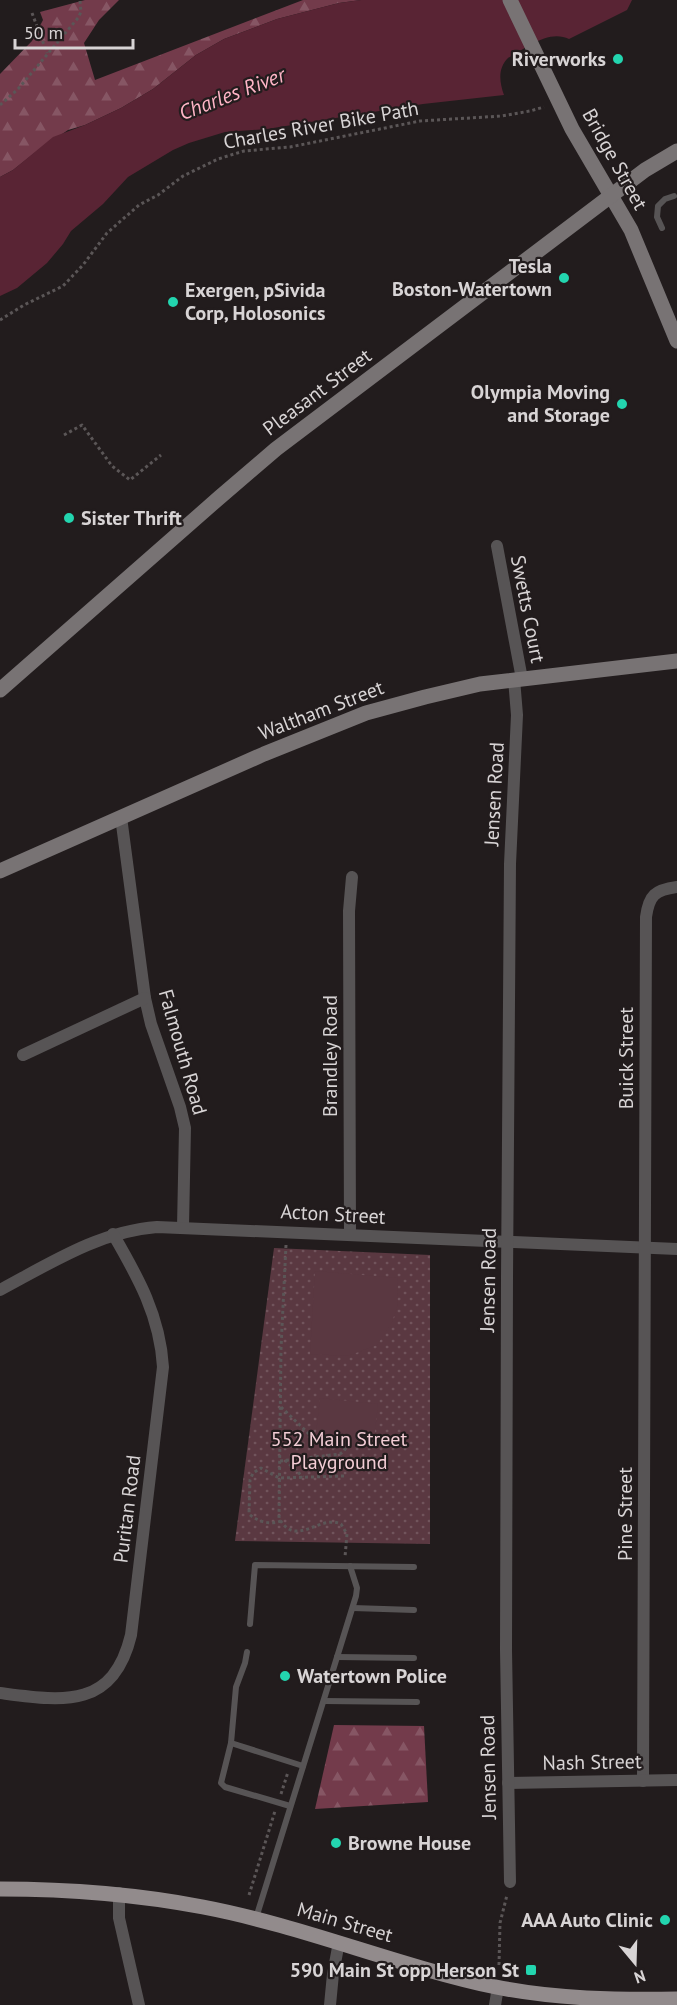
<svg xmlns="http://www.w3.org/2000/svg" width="677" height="2005" viewBox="0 0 677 2005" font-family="'PT Sans',sans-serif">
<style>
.forest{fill:url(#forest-firs)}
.park{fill:url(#park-dots)}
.garden{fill:#5a3841}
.water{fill:#592434}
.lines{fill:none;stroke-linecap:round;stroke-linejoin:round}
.path{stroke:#5b5657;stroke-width:3;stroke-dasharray:3 3;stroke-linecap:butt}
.lane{stroke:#575455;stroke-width:6}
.street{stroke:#575455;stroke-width:12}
.secondary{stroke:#787374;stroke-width:15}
.primary{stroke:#928b8c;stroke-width:15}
.poi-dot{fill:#23d5af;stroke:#221c1d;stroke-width:2}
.labels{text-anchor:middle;stroke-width:4.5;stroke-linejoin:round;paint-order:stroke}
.poi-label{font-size:20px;font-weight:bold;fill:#d8d4d5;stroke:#221c1d;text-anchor:end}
.street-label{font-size:20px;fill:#d8d4d5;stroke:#221c1d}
.park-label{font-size:20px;fill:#f3cdd5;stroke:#221c1d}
.water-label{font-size:21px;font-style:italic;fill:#feb4c6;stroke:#221c1d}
</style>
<defs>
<pattern id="forest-firs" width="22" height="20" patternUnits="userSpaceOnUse" patternTransform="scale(1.5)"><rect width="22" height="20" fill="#733b4b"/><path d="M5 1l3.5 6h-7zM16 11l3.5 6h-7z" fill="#865664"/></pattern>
<pattern id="park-dots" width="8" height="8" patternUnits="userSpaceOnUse" patternTransform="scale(1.5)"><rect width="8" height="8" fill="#5a3841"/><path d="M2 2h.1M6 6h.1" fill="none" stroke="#71545c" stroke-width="1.8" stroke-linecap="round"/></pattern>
</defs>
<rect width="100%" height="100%" fill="#221c1d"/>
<g class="forest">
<path d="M85,0H119L99,20L84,43L95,80L303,0H361L339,3L277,19L224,39L196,55L153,89L121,108L85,125L68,130L37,151L13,170L0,177V74L32,41L43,20L40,12Z"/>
<path d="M334,1725L424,1726L428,1802L315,1809Z"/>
</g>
<path class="park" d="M274,1248L430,1255V1544L235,1541Z"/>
<g class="garden">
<path d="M315,1271L398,1278L397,1307L392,1322L377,1345L348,1356L310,1354Z"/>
<path d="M320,1398L378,1404L373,1449L315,1443Z"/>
</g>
<path class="water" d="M361,0H632L627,10L569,39C549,29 526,48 508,58C498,68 499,81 504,95L423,104L267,129L225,132L189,143L173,150L128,177L103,204L71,231L63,244L47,263L17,288L0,296V177L13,170L53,137L85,125L121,108L153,89L196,55L224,39L277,19L339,3Z"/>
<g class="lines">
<g class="path">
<path d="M32,13L47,53"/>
<path d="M0,105L18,89L78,18L81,12L80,1"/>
<path d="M0,320L24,305L63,286L83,265L107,233L139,205L158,195L183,176L218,159L244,151L290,147L420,121L502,116L530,111L544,107"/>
<path d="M64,435L82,425L112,466L130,480L161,455"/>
<path d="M286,1245L281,1348L279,1518C296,1549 319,1514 341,1524L347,1534L345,1557"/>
<path d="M281,1407L309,1434L316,1438"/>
<path d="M285,1460L303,1477"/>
<path d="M280,1461L340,1454L344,1451L346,1447"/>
<path d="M281,1521C270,1525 258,1522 249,1514L250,1480L253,1473L261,1468L279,1478L344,1476"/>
<path d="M281,1794L288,1772"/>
<path d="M249,1895L275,1811"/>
<path d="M499,1965L500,1923L507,1895"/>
</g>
<g class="lane">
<path d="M662,228L657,217L658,206L665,199L674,196"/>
<path d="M353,1608L414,1610"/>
<path d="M250,1624L255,1565L414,1567"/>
<path d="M247,1652L245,1663L236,1687L231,1743L221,1783L225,1787L290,1806"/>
<path d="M337,1657L414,1658"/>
<path d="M324,1701L417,1702"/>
<path d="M231,1743L303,1766"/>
<path d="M256,1918L356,1596L357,1588L350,1566"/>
</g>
<g class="street">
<path d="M497,546L522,679"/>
<path d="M121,817L145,998L151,1024L180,1107L185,1128L183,1227"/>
<path d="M23,1055L145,998"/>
<path d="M350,1235L349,911L352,877"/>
<path d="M0,1290C49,1264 100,1231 157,1227L677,1249"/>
<path d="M0,1693C62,1701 113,1710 131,1635L163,1367C160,1316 138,1277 113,1234"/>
<path d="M643,1781L646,917C649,895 655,890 677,887"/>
<path d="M508,1783L677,1780"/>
<path d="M510,1882L506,1650L507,1278L510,864L517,715L514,679"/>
<path d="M119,1893V1918L139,2005"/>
<path d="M330,2005L333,1974L339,1942"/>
<path d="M495,2005L498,1987"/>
</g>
<g class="secondary">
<path d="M510,0L572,129L631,230L677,341"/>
<path d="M0,690L220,497L276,449L645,170L677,151"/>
<path d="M0,871L264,754L366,713L425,697L480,684L677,661"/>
</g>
<path class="primary" d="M0,1889C69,1889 135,1894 203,1907C303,1926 397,1966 496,1987C556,1999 617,2000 677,1999"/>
</g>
<g class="poi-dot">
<circle cx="618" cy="59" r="6"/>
<circle cx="564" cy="278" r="6"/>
<circle cx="173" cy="302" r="6"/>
<circle cx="622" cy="404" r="6"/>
<circle cx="69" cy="518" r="6"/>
<circle cx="285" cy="1676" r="6"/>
<circle cx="336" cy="1843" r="6"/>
<circle cx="665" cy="1920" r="6"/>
<rect x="525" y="1964" width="12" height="12" rx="3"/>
</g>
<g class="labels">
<g class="poi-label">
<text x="606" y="66">Riverworks</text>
<text x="552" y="273">Tesla<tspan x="552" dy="23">Boston-Watertown</tspan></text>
<text x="185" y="297" text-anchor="start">Exergen, pSivida<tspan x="185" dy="23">Corp, Holosonics</tspan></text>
<text x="610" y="399">Olympia Moving<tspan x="610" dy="23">and Storage</tspan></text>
<text x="81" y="525" text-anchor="start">Sister Thrift</text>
<text x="297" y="1683" text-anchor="start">Watertown Police</text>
<text x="348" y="1850" text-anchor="start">Browne House</text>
<text x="653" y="1927">AAA Auto Clinic</text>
<text x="519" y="1977">590 Main St opp Herson St</text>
</g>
<g class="street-label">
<text transform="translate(321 125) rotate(-10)" y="7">Charles River Bike Path</text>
<text transform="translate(615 159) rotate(61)" y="7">Bridge Street</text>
<text transform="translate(317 392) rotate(-37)" y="7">Pleasant Street</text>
<text transform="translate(528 609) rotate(79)" y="7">Swetts Court</text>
<text transform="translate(321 710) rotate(-21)" y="7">Waltham Street</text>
<text transform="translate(494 794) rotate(-87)" y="7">Jensen Road</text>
<text transform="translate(183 1052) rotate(74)" y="7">Falmouth Road</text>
<text transform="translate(330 1056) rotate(-90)" y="7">Brandley Road</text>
<text transform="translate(626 1058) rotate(-90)" y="7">Buick Street</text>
<text transform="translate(333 1214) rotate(3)" y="7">Acton Street</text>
<text transform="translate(488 1280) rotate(-89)" y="7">Jensen Road</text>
<text transform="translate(127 1509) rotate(-83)" y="7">Puritan Road</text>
<text transform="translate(625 1514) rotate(-90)" y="7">Pine Street</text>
<text transform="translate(592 1762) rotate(-1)" y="7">Nash Street</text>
<text transform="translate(488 1767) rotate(-91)" y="7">Jensen Road</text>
<text transform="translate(345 1922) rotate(16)" y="7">Main Street</text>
</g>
<g class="park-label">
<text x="339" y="1446">552 Main Street<tspan x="339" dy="23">Playground</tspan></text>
</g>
<g class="water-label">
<text transform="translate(232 94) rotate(-21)" y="7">Charles River</text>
</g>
</g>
<g transform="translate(635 1963) rotate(161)" stroke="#221c1d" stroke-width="4.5" paint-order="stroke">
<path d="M0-4.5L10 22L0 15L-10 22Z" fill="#d8d4d5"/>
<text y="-9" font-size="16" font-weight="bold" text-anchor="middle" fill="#d8d4d5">N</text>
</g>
<path d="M15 39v9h118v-9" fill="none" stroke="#d8d4d5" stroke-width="3"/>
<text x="24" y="39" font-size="18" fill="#d8d4d5" stroke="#221c1d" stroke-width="4.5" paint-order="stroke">50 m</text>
</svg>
